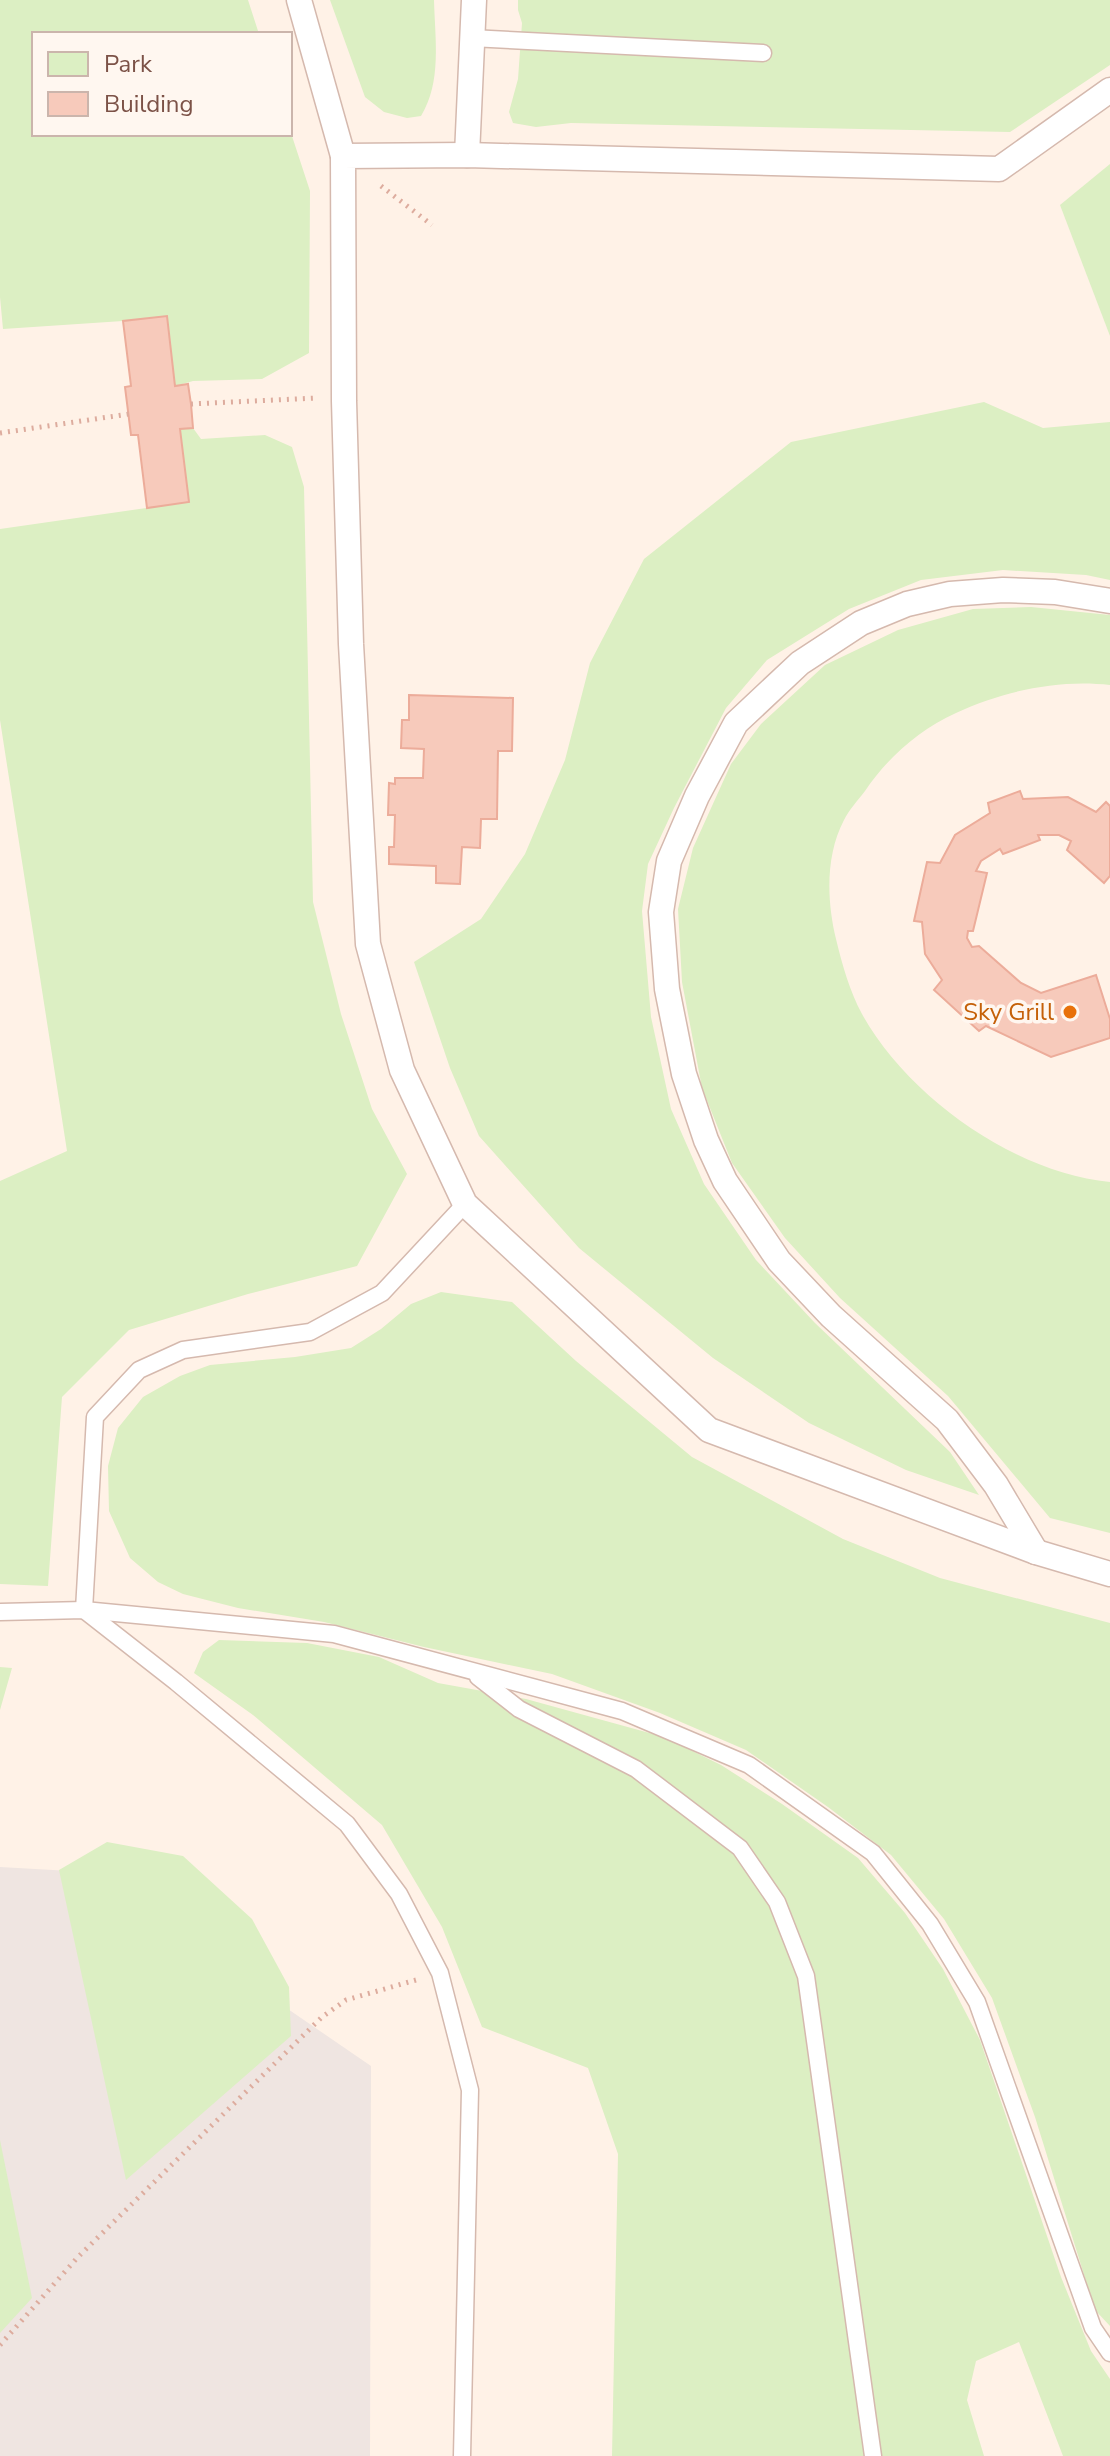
<svg xmlns="http://www.w3.org/2000/svg" width="1110" height="2456" viewBox="0 0 1110 2456" font-family="'Nunito Sans',sans-serif">
<style>
.industrial{fill:#efe5e1}
.green{fill:#dcefc3}
.building{fill:#f7cabb;stroke:#ecac9a;stroke-width:2}
.lines{fill:none;stroke-linecap:round;stroke-linejoin:round}
.service-casing{stroke:#d5b9ae;stroke-width:19}
.pedestrian-casing{stroke:#d5b9ae;stroke-width:27}
.path{stroke:#ddac9e;stroke-width:5;stroke-dasharray:2 6;stroke-linecap:butt}
.service{stroke:#fff;stroke-width:16}
.pedestrian{stroke:#fff;stroke-width:24}
.food-dot{fill:#e8710a;stroke:#fff7f0;stroke-width:3}
.labels{text-anchor:middle;stroke-width:7;stroke-linejoin:round;paint-order:stroke}
.food-label{font-size:24px;fill:#c56008;stroke:#fff7f0;text-anchor:end}
</style>
<rect width="100%" height="100%" fill="#fff2e7"/>
<path class="industrial" d="M0,1867L88,1872L371,2066L370,2456H0Z"/>
<g class="green">
<path d="M0,0H248L259,34H34V134H290V130L310,191L309,353L262,379L193,381L175,386L166,316L123,321L3,329L0,297Z"/>
<path d="M330,0H434C435,39 442,82 421,116L407,118L384,112L365,97Z"/>
<path d="M518,0H1110V65L1010,132L571,123L536,127L513,123L509,112L518,79L522,23L518,10Z"/>
<path d="M1110,164V336L1060,205Z"/>
<path d="M984,402L1043,428L1110,422V580L1086,575L1003,570L921,580L849,609L767,660L726,708L674,808L648,864L642,911L651,1017L671,1109L704,1184L756,1260L815,1323L950,1452L979,1495L906,1470L809,1423L713,1358L579,1248L479,1136L450,1068L414,962L481,919L525,854L565,760L590,663L644,559L791,442Z"/>
<path d="M193,428L201,439L265,435L292,447L304,487L313,902L341,1014L372,1109L407,1174L357,1266L248,1294L129,1330L62,1397L48,1586L0,1584V1181L67,1151L0,720V529L188,502L180,429Z"/>
<path d="M1031,607L1110,615V685C1059,679 1003,691 956,713C919,730 888,757 865,791C858,800 849,810 844,820C825,856 827,902 836,939C842,964 850,992 862,1014C908,1097 1015,1173 1110,1182V1533L1050,1518L948,1396L840,1298L785,1238L732,1163L702,1088L682,982L678,909L693,848L731,764L761,724L825,665L898,630L973,609Z"/>
<path d="M441,1292L512,1302L576,1361L692,1457L843,1539L940,1578L1110,1623V2326L1095,2310L1035,2117L992,1998L944,1919L891,1855L828,1807L746,1750L660,1713L552,1674L424,1647L324,1622L238,1608L183,1594L158,1582L130,1558L109,1511L108,1466L118,1428L143,1397L180,1376L210,1365L295,1357L351,1348L381,1329L411,1304Z"/>
<path d="M219,1640L307,1643L379,1657L438,1683L526,1699L664,1737L721,1765L782,1804L858,1858L905,1913L943,1969L980,2040L1061,2277L1091,2351L1110,2379V2456H1063L1019,2342L976,2361L967,2400L984,2456H612L618,2154L588,2068L482,2027L442,1927L382,1825L253,1715L194,1673L203,1652Z"/>
<path d="M0,1667L12,1668L0,1710Z"/>
<path d="M107,1842L183,1856L252,1919L289,1987L291,2036L126,2180L59,1870Z"/>
<path d="M0,2140L32,2298L0,2333Z"/>
</g>
<g class="building">
<path d="M167,316L175,386L188,384L191,404L193,428L180,429L189,502L147,508L138,435H131L125,387L131,386L123,321Z"/>
<path d="M409,695L513,698L512,751H498L497,819H481L480,848L462,847L460,884L436,883V866L389,864V847H394L395,815H388L389,783L395,784V778H423L424,749L401,748L402,720H409Z"/>
<path d="M1020,791L1023,799L1068,797L1096,812L1106,802L1110,806V876L1104,883L1067,850L1071,841L1059,835H1038L1040,840L1003,854L1000,849L981,861L976,871L987,873L973,931H968L967,938L972,947L979,946L1021,983L1041,993L1096,975L1110,1019V1038L1051,1057L986,1026L979,1031L934,990L942,980L925,954L922,922L914,921L927,862L940,863L955,835L990,813L988,803Z"/>
</g>
<g class="lines">
<g class="service-casing">
<g id="service">
<path d="M471,38L763,53"/>
<path d="M0,1612L84,1610L334,1634L622,1711L749,1765L873,1853L930,1924L977,2002L1093,2328L1110,2353"/>
<path d="M478,1677L519,1709L636,1769L740,1848L777,1902L806,1976L873,2456"/>
<path d="M462,2456L470,2090L440,1973L399,1894L347,1824L176,1682L84,1610L95,1417L139,1370L183,1350L310,1332L382,1293L465,1204"/>
</g>
</g>
<g class="pedestrian-casing">
<g id="pedestrian">
<path d="M299,0L343,156"/>
<path d="M1110,90L999,169L467,155L343,156L344,401L351,644L368,944L402,1070L465,1204L709,1430L1036,1552L1110,1574"/>
<path d="M467,155L474,0"/>
<path d="M1036,1552L996,1485L947,1420L831,1316L779,1261L725,1181L706,1140L684,1074L667,989L661,912L669,861L697,796L736,723L800,663L861,623L907,604L950,594L1003,590L1055,592L1110,601"/>
</g>
</g>
<g class="path">
<path d="M381,186L432,225"/>
<path d="M191,404L316,398"/>
<path d="M0,433L129,414"/>
<path d="M0,2345L78,2257L322,2017L346,2000L416,1980"/>
</g>
<use href="#service" class="service"/>
<use href="#pedestrian" class="pedestrian"/>
</g>
<circle class="food-dot" cx="1070" cy="1012" r="8"/>
<g class="labels">
<g class="food-label">
<text x="1054" y="1020">Sky Grill</text>
</g>
</g>
<rect x="32" y="32" width="260" height="104" fill="#fff7f0" stroke="#cbb5ac" stroke-width="2"/>
<rect x="48" y="52" width="40" height="24" fill="#dcefc3" stroke="#cbb5ac" stroke-width="2"/>
<text x="104" y="72" font-size="24" fill="#7c5247">Park</text>
<rect x="48" y="92" width="40" height="24" fill="#f7cabb" stroke="#cbb5ac" stroke-width="2"/>
<text x="104" y="112" font-size="24" fill="#7c5247">Building</text>
</svg>
